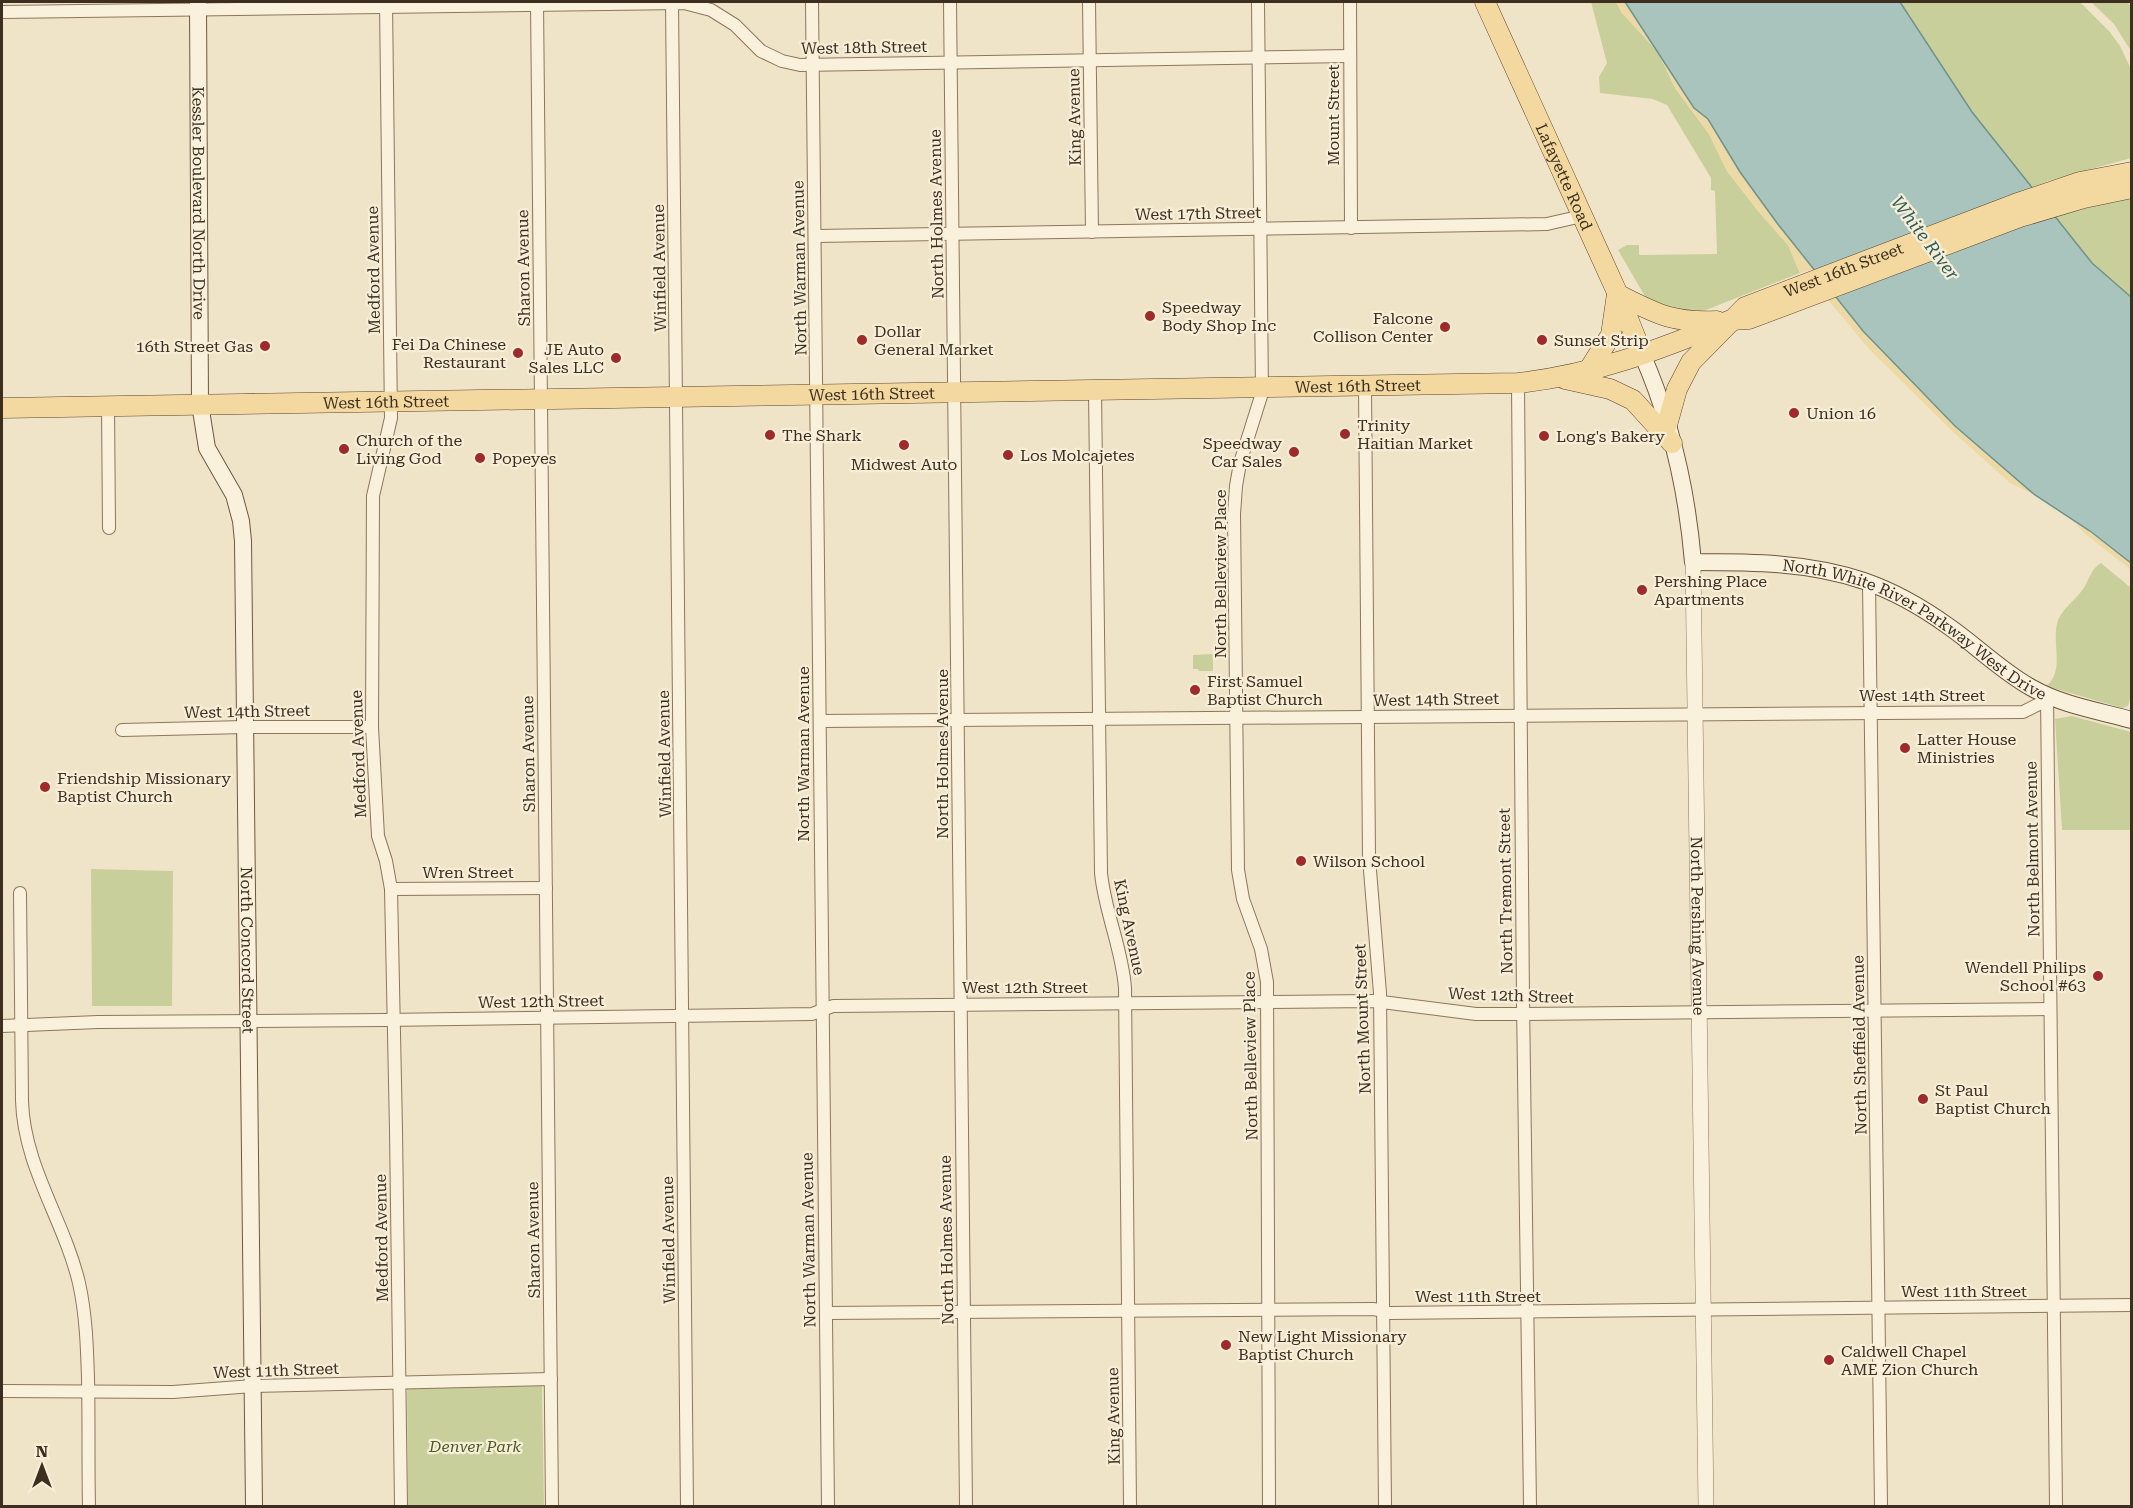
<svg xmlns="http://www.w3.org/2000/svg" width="2133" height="1508" viewBox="0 0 2133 1508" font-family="'Roboto Serif',serif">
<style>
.green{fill:#c9cf9b}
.sand{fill:#ecd9a5}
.water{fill:#a9c4bc;stroke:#6f938a;stroke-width:1.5}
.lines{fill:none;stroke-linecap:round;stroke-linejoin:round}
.minor-casing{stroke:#8d765c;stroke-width:14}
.tertiary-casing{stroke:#8d765c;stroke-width:16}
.secondary-casing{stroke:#6f573f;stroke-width:18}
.primary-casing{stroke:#5b4430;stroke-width:21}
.minor{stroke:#faf1dc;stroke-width:12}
.tertiary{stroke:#faf1dc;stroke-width:15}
.secondary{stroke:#faf1dc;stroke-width:16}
.primary{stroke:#f3d9a0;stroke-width:20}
.poi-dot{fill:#9e2a2b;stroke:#f7eed8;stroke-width:2}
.labels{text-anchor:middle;stroke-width:4.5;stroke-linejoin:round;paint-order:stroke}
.street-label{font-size:16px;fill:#3d2e20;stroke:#f7eed8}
.poi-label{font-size:16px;fill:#3d2e20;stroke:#f7eed8;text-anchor:start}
.park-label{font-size:16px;font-style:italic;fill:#4d5a26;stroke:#f7eed8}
.water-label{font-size:18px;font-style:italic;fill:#2f5d5a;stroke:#f7eed8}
</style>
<rect width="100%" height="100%" fill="#f0e4c8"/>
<g class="green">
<path d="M1591,2H1616L1622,13L1658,52L1675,88L1709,134L1727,171L1758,211L1788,245L1800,273L1706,310L1693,313H1676L1646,298L1618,250L1627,245H1639V255L1717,254L1715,191L1711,190V178L1667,105L1653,99L1600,93L1599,77L1607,63Z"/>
<path d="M1900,2H2080L2109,31L2120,46L2131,69V158L2048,181L2032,188L1972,112Z"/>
<path d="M2091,2H2127L2131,6V51L2114,24Z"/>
<path d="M2131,198H2132L2131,297L2092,263L2054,215Z"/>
<path d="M2101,563L2131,588L2132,692L2128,706L2122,708L2046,686C2065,672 2052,644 2057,624C2061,608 2077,600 2085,586C2090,577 2092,568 2101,563Z"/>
<path d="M1213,654V671H1199L1198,669H1193V655Z"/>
<path d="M2072,716L2131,732V830H2062L2055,719Z"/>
<path d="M91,869L173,871L172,1006H92Z"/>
<path d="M542,1386L544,1506H408L407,1387Z"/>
</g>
<g class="sand">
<path d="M1616,2H1625L1629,8L1694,108L1708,119L1740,172L1813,269L1800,273L1788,245L1758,211L1727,171L1709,134L1675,88L1658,52L1622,13Z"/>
<path d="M1836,297L1863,331L1955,426L2035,495L2010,483L1950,429L1869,349L1828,300Z"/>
<path d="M2072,519L2131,563V570L2084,533Z"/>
</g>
<path class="water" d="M1625,2H1900L1972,112L2092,263L2131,297V563L2090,531L2035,495L1955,426L1863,331L1777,223L1740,172L1708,119L1694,108Z"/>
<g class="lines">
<g class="minor-casing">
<g id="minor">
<path d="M386,2L391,418L373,496L372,727L378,836L386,861L391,889L396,1130L401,1506"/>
<path d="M537,2L552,1506"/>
<path d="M672,2L687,1506"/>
<path d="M812,2L828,1506"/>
<path d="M950,2L966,1506"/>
<path d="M1089,2L1092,232"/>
<path d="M1258,2L1262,393L1240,463L1236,486L1234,514L1238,870L1243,899L1261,949L1267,982L1269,1506"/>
<path d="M1350,2L1351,228"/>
<path d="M2,12L684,3L711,10L735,25L761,51L782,61L800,65L1349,56"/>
<path d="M815,236L1547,224L1582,216"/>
<path d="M1518,383L1523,1001L1530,1506"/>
<path d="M1365,387L1369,858L1380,993L1385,1506"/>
<path d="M1095,391L1101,873C1105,913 1122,948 1125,988L1130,1506"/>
<path d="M108,406L109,528"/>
<path d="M1869,583L1881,1506"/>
<path d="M2047,696L2056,1506"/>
<path d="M820,721L2023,712L2041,703L2047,696"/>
<path d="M122,730L245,727H372"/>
<path d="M391,889L546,888"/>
<path d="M20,893L22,1101C24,1167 64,1220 79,1283C86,1315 87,1346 88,1378C89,1421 88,1464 89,1506"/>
<path d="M2,1026L98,1022L384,1020L812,1014L833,1006L1374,1001L1476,1014H1523L2050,1009"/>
<path d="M826,1313L1374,1309L1389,1313L2132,1305"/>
<path d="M2,1391L173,1392L253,1386L551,1379"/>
</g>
</g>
<g class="tertiary-casing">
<g id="tertiary">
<path id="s1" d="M1693,562L1706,1506"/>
</g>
</g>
<g class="secondary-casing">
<g id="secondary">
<path id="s2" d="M198,2L200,404L207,448L234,495L241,521L243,541L254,1506"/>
<path id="s3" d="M1642,354C1671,420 1687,491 1693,562C1751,562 1808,562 1864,581C1893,591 1923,608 1948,626C1977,646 2001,671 2032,688C2062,705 2099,711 2132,720"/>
</g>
</g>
<g class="primary-casing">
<g id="primary">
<path id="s4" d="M1485,2L1621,301L1642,354"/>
<path d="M1617,294C1657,314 1671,323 1717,321"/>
<path d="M1588,371L1611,335L1617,294"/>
<path d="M1565,379L1610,389L1633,400L1672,443"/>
<path id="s5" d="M2,408L1518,383C1593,375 1662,349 1731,320L1749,319L2020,217L2084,198L2132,188"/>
<path id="s6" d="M1667,425L1677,389L1691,362L1745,307L2015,204L2080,182L2132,172"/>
</g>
</g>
<use href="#minor" class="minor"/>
<use href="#tertiary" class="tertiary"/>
<use href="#secondary" class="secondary"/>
<use href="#primary" class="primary"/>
</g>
<g class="poi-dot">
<circle cx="1150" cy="316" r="6"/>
<circle cx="1445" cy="327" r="6"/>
<circle cx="862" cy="340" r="6"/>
<circle cx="1542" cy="340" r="6"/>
<circle cx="265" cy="346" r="6"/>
<circle cx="518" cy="353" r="6"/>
<circle cx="616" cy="358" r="6"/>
<circle cx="1794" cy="413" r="6"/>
<circle cx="1345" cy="434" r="6"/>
<circle cx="770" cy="435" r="6"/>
<circle cx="1544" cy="436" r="6"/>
<circle cx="904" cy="445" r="6"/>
<circle cx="344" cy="449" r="6"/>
<circle cx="1294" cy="452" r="6"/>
<circle cx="1008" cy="455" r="6"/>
<circle cx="480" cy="458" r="6"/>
<circle cx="1642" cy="590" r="6"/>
<circle cx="1195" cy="690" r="6"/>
<circle cx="1905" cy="748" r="6"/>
<circle cx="45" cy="787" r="6"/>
<circle cx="1301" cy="861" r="6"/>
<circle cx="2098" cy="976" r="6"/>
<circle cx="1923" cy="1099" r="6"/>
<circle cx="1226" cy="1345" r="6"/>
<circle cx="1829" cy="1360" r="6"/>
</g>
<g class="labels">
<g class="street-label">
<text transform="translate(864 47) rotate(-1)" y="6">West 18th Street</text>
<text transform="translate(1333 115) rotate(-90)" y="6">Mount Street</text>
<text transform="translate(1074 117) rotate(-91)" y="6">King Avenue</text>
<text dy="6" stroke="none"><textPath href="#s4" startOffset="192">Lafayette Road</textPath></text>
<text dy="6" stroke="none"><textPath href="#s2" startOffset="201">Kessler Boulevard North Drive</textPath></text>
<text transform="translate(1198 213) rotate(-1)" y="6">West 17th Street</text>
<text transform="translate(936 214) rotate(-91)" y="6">North Holmes Avenue</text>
<text transform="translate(523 268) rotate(-91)" y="6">Sharon Avenue</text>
<text transform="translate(659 268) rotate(-91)" y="6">Winfield Avenue</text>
<text transform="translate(799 268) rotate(-91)" y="6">North Warman Avenue</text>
<text dy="6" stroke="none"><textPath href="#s6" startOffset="250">West 16th Street</textPath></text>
<text transform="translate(373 270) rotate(-91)" y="6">Medford Avenue</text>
<text dy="6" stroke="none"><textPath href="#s5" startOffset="1356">West 16th Street</textPath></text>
<text dy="6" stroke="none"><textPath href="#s5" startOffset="870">West 16th Street</textPath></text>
<text dy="6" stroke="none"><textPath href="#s5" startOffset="384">West 16th Street</textPath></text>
<text transform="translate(1220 574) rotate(-90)" y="6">North Belleview Place</text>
<text dy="6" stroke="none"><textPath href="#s3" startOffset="454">North White River Parkway West Drive</textPath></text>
<text x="1922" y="701">West 14th Street</text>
<text transform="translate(1436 699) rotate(-1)" y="6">West 14th Street</text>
<text transform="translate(247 711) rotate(-1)" y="6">West 14th Street</text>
<text transform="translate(358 754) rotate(-92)" y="6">Medford Avenue</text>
<text transform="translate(528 754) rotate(-91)" y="6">Sharon Avenue</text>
<text transform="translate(664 754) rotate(-91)" y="6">Winfield Avenue</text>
<text transform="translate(803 754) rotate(-90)" y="6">North Warman Avenue</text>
<text transform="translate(942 754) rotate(-90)" y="6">North Holmes Avenue</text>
<text transform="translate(2032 849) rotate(-91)" y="6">North Belmont Avenue</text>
<text x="468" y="878">Wren Street</text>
<text transform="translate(1505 891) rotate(-91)" y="6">North Tremont Street</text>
<text transform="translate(1130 927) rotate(78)" y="6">King Avenue</text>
<text dy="6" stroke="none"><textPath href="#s1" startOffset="364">North Pershing Avenue</textPath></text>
<text dy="6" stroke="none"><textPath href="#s2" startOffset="957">North Concord Street</textPath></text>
<text x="1025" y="993">West 12th Street</text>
<text transform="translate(1511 995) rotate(2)" y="6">West 12th Street</text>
<text transform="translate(541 1001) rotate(-1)" y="6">West 12th Street</text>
<text transform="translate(1362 1019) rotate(-92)" y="6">North Mount Street</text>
<text transform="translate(1859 1045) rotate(-91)" y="6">North Sheffield Avenue</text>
<text transform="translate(1250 1056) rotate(-91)" y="6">North Belleview Place</text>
<text transform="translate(381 1238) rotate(-91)" y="6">Medford Avenue</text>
<text transform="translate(533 1240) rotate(-91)" y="6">Sharon Avenue</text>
<text transform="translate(668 1240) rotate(-91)" y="6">Winfield Avenue</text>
<text transform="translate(808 1240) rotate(-91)" y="6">North Warman Avenue</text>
<text transform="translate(946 1240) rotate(-91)" y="6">North Holmes Avenue</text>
<text x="1964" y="1297">West 11th Street</text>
<text x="1478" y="1302">West 11th Street</text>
<text transform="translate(276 1370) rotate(-2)" y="6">West 11th Street</text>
<text transform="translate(1113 1416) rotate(-91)" y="6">King Avenue</text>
</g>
<g class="poi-label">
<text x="1162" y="313">Speedway<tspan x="1162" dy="18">Body Shop Inc</tspan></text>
<text x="1433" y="324" text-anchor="end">Falcone<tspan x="1433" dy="18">Collison Center</tspan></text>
<text x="874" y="337">Dollar<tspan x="874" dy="18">General Market</tspan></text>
<text x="1554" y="346">Sunset Strip</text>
<text x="506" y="350" text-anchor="end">Fei Da Chinese<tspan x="506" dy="18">Restaurant</tspan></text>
<text x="253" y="352" text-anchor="end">16th Street Gas</text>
<text x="604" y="355" text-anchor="end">JE Auto<tspan x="604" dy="18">Sales LLC</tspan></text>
<text x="1806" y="419">Union 16</text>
<text x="1357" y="431">Trinity<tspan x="1357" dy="18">Haitian Market</tspan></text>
<text x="782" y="441">The Shark</text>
<text x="1556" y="442">Long's Bakery</text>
<text x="356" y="446">Church of the<tspan x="356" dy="18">Living God</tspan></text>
<text x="1282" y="449" text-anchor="end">Speedway<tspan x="1282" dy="18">Car Sales</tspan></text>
<text x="1020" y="461">Los Molcajetes</text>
<text x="492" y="464">Popeyes</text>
<text x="904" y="470" text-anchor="middle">Midwest Auto</text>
<text x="1654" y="587">Pershing Place<tspan x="1654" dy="18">Apartments</tspan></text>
<text x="1207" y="687">First Samuel<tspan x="1207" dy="18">Baptist Church</tspan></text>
<text x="1917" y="745">Latter House<tspan x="1917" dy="18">Ministries</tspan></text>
<text x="57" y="784">Friendship Missionary<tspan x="57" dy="18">Baptist Church</tspan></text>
<text x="1313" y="867">Wilson School</text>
<text x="2086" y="973" text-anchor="end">Wendell Philips<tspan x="2086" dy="18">School #63</tspan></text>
<text x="1935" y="1096">St Paul<tspan x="1935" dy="18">Baptist Church</tspan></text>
<text x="1238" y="1342">New Light Missionary<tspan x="1238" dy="18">Baptist Church</tspan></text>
<text x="1841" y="1357">Caldwell Chapel<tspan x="1841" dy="18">AME Zion Church</tspan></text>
</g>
<g class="park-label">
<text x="475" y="1452">Denver Park</text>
</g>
<g class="water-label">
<text transform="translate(1925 238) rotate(53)" y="6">White River</text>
</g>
</g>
<rect width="2133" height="1508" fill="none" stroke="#3d2e20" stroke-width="6"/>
<g transform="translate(42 1466)" stroke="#f7eed8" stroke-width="4.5" paint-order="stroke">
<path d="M0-4.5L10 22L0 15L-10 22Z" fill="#3d2e20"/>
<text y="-9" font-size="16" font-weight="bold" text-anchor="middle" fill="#3d2e20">N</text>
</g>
</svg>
